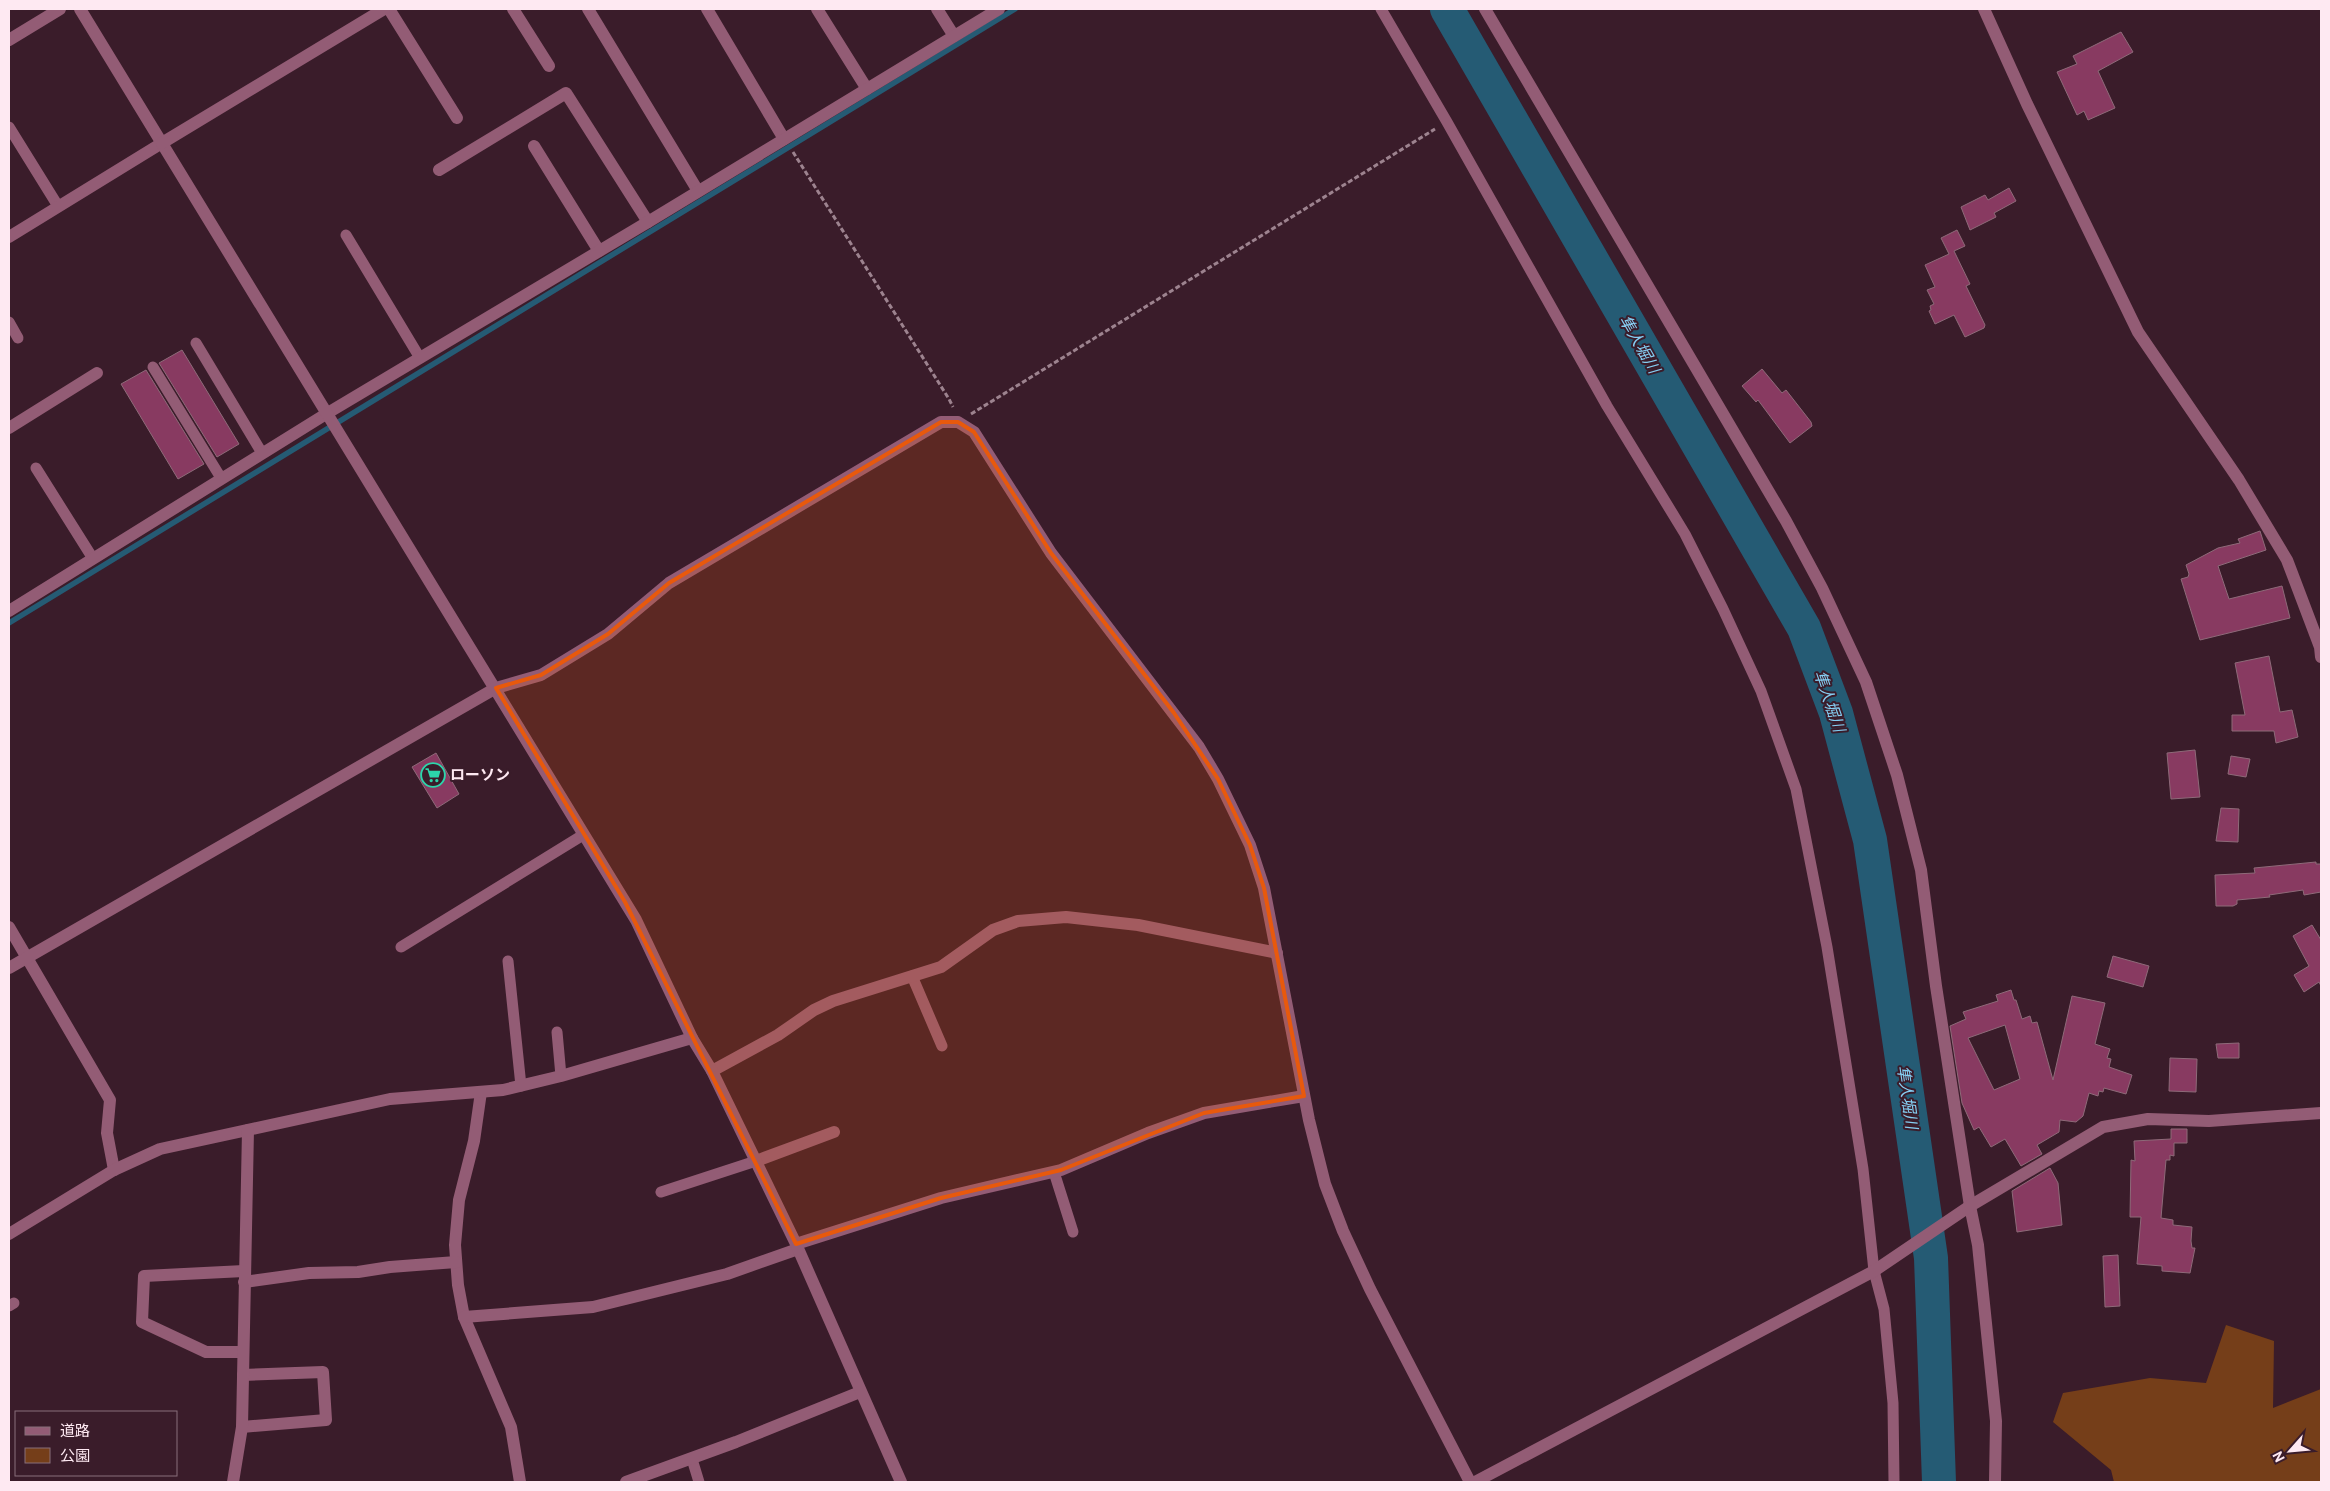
<svg xmlns="http://www.w3.org/2000/svg" width="2330" height="1491" viewBox="0 0 2330 1491" font-family="Overpass,'Noto Sans JP',sans-serif">
<style>
.green{fill:#753e19}
.lines{fill:none;stroke-linecap:round;stroke-linejoin:round}
.stream{stroke:#255b74;stroke-width:5.5}
.river{stroke:#255b74;stroke-width:34}
.building{fill:#883a61;stroke:#8e6a79;fill-rule:evenodd}
.path{stroke:#9d838f;stroke-width:3;stroke-dasharray:5 2.5;stroke-linecap:butt}
.service{stroke:#935c75;stroke-width:11}
.minor{stroke:#935c75;stroke-width:12}
.tertiary{stroke:#935c75;stroke-width:12}
.marked{fill:#e8590c;fill-opacity:0.2;stroke:#e8590c;stroke-width:4;stroke-linejoin:round}
.labels{text-anchor:middle;stroke-width:4;stroke-linejoin:round;paint-order:stroke}
.poi-label{font-size:15px;font-weight:bold;fill:#fee9f2;stroke:#3a1c2a;text-anchor:start}
.water-label{font-size:16px;font-style:italic;fill:#86cef2;stroke:#3a1c2a}
</style>
<rect width="100%" height="100%" fill="#3a1c2a"/>
<path class="green" d="M2226,1325L2274,1341L2273,1408L2321,1389V1482H2114L2111,1470L2053,1422L2063,1393L2150,1378L2206,1383Z"/>
<g class="lines">
<path class="stream" d="M9,623L1015,9"/>
<path class="river" d="M1447,9L1804,628L1836,713L1870,840L1931,1258L1939,1482"/>
</g>
<g class="building">
<path d="M2121,32L2133,52L2098,71L2115,108L2088,120L2084,111L2077,115L2057,72L2077,64L2073,56Z"/>
<path d="M2009,188L2016,201L1994,213L1996,217L1970,230L1961,207L1985,195L1988,200Z"/>
<path d="M1957,230L1965,246L1954,251L1970,284L1966,286L1985,325L1984,328L1965,337L1954,315L1935,324L1929,311L1931,310L1930,306L1934,304L1927,290L1935,287L1925,265L1949,254L1941,238Z"/>
<path d="M182,350L239,444L217,457L159,363Z"/>
<path d="M1762,369L1782,393L1786,390L1811,422L1812,426L1790,443L1758,400L1756,402L1742,386Z"/>
<path d="M146,370L204,464L178,479L121,384Z"/>
<path d="M2260,531L2266,550L2218,566L2229,599L2282,586L2290,618L2200,640L2181,579L2188,577L2189,574L2186,565L2218,548L2240,543L2238,539Z"/>
<path d="M2269,656L2280,712L2292,710L2298,737L2276,743L2274,731H2232V715H2245L2235,663Z"/>
<path d="M2195,750L2200,797L2171,799L2167,753Z"/>
<path d="M436,753L459,794L437,808L412,767Z"/>
<path d="M2231,756L2250,759L2246,777L2228,774Z"/>
<path d="M2221,808L2239,809L2238,842L2216,841Z"/>
<path d="M2316,862V864H2321V892L2304,895L2303,890L2269,895L2270,897L2237,900V904L2233,906H2216L2215,875L2255,873L2254,868Z"/>
<path d="M2312,925L2321,940V986L2319,982L2304,992L2294,975L2309,966L2293,936Z"/>
<path d="M2113,956L2149,966L2143,987L2107,977Z"/>
<path d="M2011,990L2014,1000H2016L2022,1019L2030,1016L2032,1023L2037,1022L2053,1080L2072,996L2105,1003L2095,1044L2110,1049L2107,1058L2111,1059L2109,1067L2132,1075L2126,1094L2104,1088L2103,1092L2099,1091L2098,1096L2089,1093L2083,1116L2076,1122L2060,1120L2059,1132L2037,1145L2042,1154L2021,1166L2005,1139L1991,1147L1979,1127L1974,1130L1962,1103L1950,1026L1966,1019L1963,1012L1998,1001L1996,995ZM2005,1025L2020,1079L1994,1090L1968,1038Z"/>
<path d="M2239,1043V1058H2218L2216,1044Z"/>
<path d="M2170,1058L2197,1059L2196,1092L2169,1091Z"/>
<path d="M2171,1129H2187V1143H2174V1156L2170,1155V1160H2166L2161,1218L2173,1220V1225L2192,1227L2191,1241L2192,1248H2195L2190,1273L2162,1271V1266L2137,1264L2141,1217H2130L2131,1160L2135,1161L2134,1141L2171,1139Z"/>
<path d="M2050,1168L2058,1183L2062,1225L2017,1232L2012,1191Z"/>
<path d="M2118,1255L2120,1306L2105,1307L2103,1256Z"/>
</g>
<g class="lines">
<g class="path">
<path d="M793,152L949,399L953,407"/>
<path d="M971,414L1435,129"/>
</g>
<g class="service">
<path d="M1381,9L1447,122L1607,406L1685,534L1723,609L1761,691L1796,789L1827,947L1863,1169L1874,1271L1884,1309L1893,1403L1894,1482"/>
<path d="M9,127L58,206"/>
<path d="M346,235L420,358"/>
<path d="M9,322L18,338"/>
<path d="M196,343L262,453"/>
<path d="M153,367L221,478"/>
<path d="M36,468L92,557"/>
<path d="M401,947L583,835"/>
<path d="M508,961L521,1086"/>
<path d="M912,976L942,1046"/>
<path d="M557,1032L561,1076"/>
<path d="M1054,1172L1073,1232"/>
<path d="M661,1192L756,1161"/>
<path d="M9,1306L14,1303"/>
<path d="M692,1459L699,1482"/>
</g>
<g class="minor">
<path d="M389,9L457,118"/>
<path d="M513,9L549,66"/>
<path d="M588,9L698,191"/>
<path d="M707,9L784,139"/>
<path d="M817,9L867,89"/>
<path d="M937,9L954,36"/>
<path d="M1485,9L1786,521L1822,588L1866,682L1897,775L1921,870L1936,986L1970,1206L1978,1245L1996,1421L1995,1482"/>
<path d="M1984,9L2027,104L2138,332L2239,480L2287,560L2320,647L2321,657"/>
<path d="M9,40L60,9"/>
<path d="M534,146L599,251"/>
<path d="M439,170L566,93L648,222"/>
<path d="M9,237L162,143"/>
<path d="M9,428L97,373"/>
<path d="M9,611L326,414L648,222L999,9"/>
<path d="M9,927L110,1100L107,1133L114,1170"/>
<path d="M712,1071L778,1035L814,1010L833,1001L941,967L993,930L1018,921L1066,917L1138,925L1277,953"/>
<path d="M481,1092L474,1141L459,1200L455,1245L458,1285L464,1317L511,1427L520,1482"/>
<path d="M756,1161L834,1132"/>
<path d="M9,1234L114,1170L160,1149L390,1099L503,1090L561,1076L692,1038"/>
<path d="M796,1244L941,1198L1061,1170L1148,1133L1204,1113L1304,1096"/>
<path d="M244,1282L309,1273L358,1272L390,1267L456,1262"/>
<path d="M464,1317L593,1307L727,1274L798,1249"/>
<path d="M243,1352H206L142,1322L144,1276L244,1271"/>
<path d="M242,1427L326,1420L323,1372L243,1375"/>
<path d="M233,1482L242,1427L248,1130"/>
<path d="M626,1482L736,1442L860,1392"/>
</g>
<g class="tertiary">
<path d="M80,9L636,920L692,1038L712,1071L796,1244L901,1482"/>
<path d="M162,143L384,9"/>
<path d="M9,968L496,688L541,675L608,634L669,583L941,422H958L974,432L1051,553L1199,747L1218,779L1250,845L1264,888L1309,1120L1325,1184L1343,1231L1370,1289L1470,1482"/>
<path d="M1475,1482L1874,1271L1970,1206L2103,1127L2148,1119L2209,1121L2321,1113"/>
</g>
</g>
<path class="marked" d="M941,422H958L974,432L1051,553L1174,713L1218,779L1250,845L1264,888L1304,1096L1204,1113L1061,1170L941,1198L796,1244L625,902L496,688L541,675L608,634L669,583Z"/>
<defs>
<g id="supermarket-ring" transform="scale(1.25)"><circle r="9.5" fill="#3a1c2a" stroke="#2cd5ab" stroke-width="1.5"/><path d="M-6-5.5h2.5l.6 2H6L4.5 2H-2.5L-4.4-4H-6ZM-1.5 3.2a1.3 1.3 0 1 0 .1 0ZM3 3.2a1.3 1.3 0 1 0 .1 0Z" fill="#2cd5ab"/></g>
</defs>
<g fill-rule="evenodd">
<use href="#supermarket-ring" x="433" y="775"/>
</g>
<g class="labels">
<g class="poi-label">
<text x="450" y="780">ローソン</text>
</g>
<g class="water-label">
<text transform="translate(1640 344) rotate(60)" y="6">隼人堀川</text>
<text transform="translate(1830 701) rotate(71)" y="6">隼人堀川</text>
<text transform="translate(1908 1097) rotate(82)" y="6">隼人堀川</text>
</g>
</g>
<rect width="2330" height="1491" fill="none" stroke="#fee9f2" stroke-width="20"/>
<rect x="15" y="1411" width="162" height="65" fill="#3a1c2a" stroke="#886e7a"/>
<rect x="25" y="1427" width="25" height="8" fill="#935c75" stroke="#886e7a"/>
<text x="60" y="1436" font-size="15" fill="#fee9f2">道路</text>
<rect x="25" y="1448" width="25" height="15" fill="#753e19" stroke="#886e7a"/>
<text x="60" y="1461" font-size="15" fill="#fee9f2">公園</text>
<g transform="translate(2290 1451) rotate(243)" stroke="#3a1c2a" stroke-width="4" paint-order="stroke">
<path d="M0-4L9 19L0 12L-9 19Z" fill="#fee9f2"/>
<text y="-8" font-size="14" font-weight="bold" text-anchor="middle" fill="#fee9f2">N</text>
</g>
</svg>
